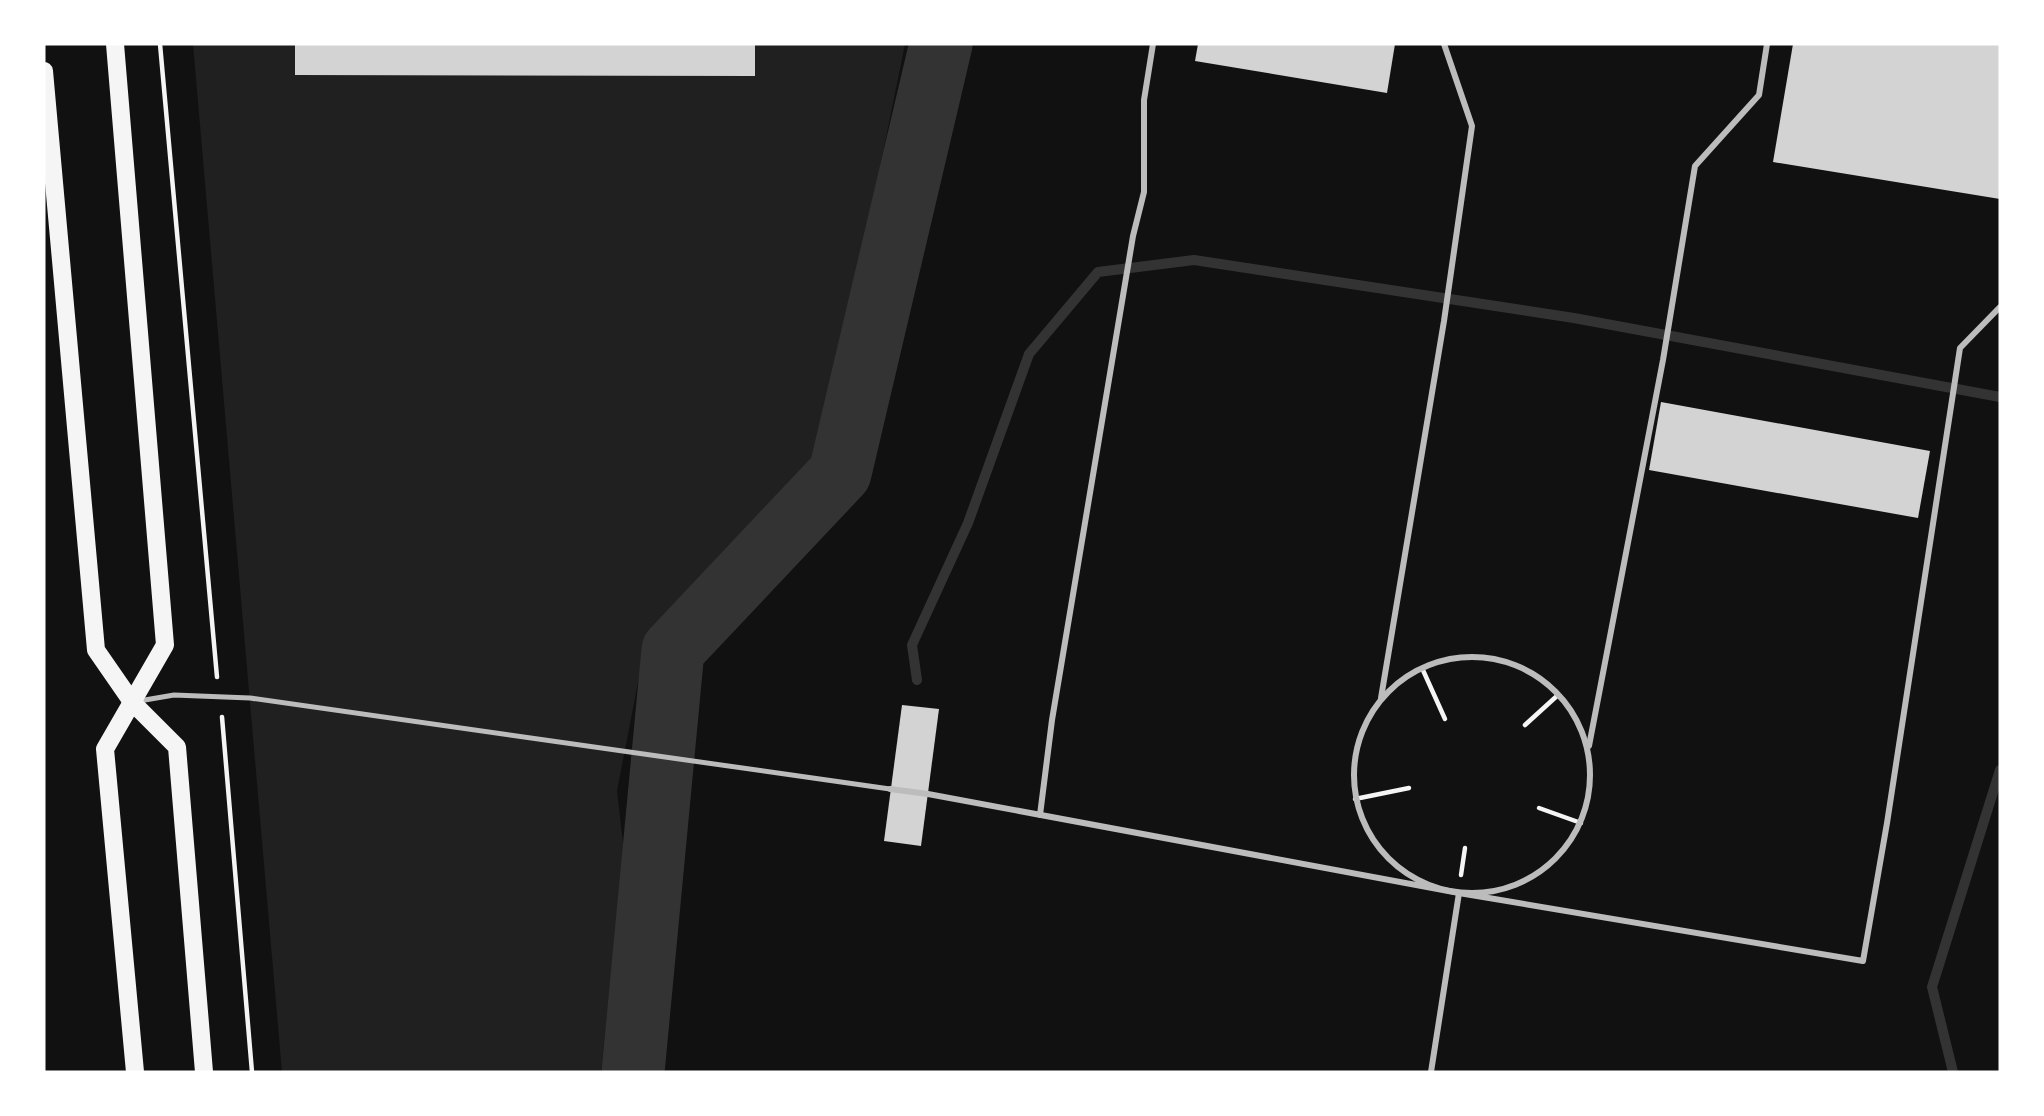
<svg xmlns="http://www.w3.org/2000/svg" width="2044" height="1116" viewBox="0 0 2044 1116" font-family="Mulish,sans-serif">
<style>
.green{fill:#202020}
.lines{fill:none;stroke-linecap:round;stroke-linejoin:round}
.stream{stroke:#333;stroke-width:10}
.river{stroke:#333;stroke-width:63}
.building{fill:#d3d3d3}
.path{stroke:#f5f5f5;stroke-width:4.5}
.service{stroke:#bcbcbc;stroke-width:5}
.pedestrian{stroke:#bcbcbc;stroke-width:6}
.primary{stroke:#f5f5f5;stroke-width:18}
</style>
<rect width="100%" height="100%" fill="#111"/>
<path class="green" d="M193,44H905L820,463L647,636L617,791L624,852L601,1072H282Z"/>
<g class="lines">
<g class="stream">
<path d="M917,680L912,645L968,523L1029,354L1098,272L1194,260L1574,318L2000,397"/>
<path d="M1953,1072L1932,987L2000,770"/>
</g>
<path class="river" d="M633,1072L673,650L840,473L941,44"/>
</g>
<g class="building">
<path d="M295,44H755V76L295,75Z"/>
<path d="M1198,44H1395L1387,93L1195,61Z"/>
<path d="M1793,44H2000V199L1773,162Z"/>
<path d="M1661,402L1930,451L1918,518L1649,470Z"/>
<path d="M902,705L939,709L921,846L884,841Z"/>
</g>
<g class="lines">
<g class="path">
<path d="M160,44L217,677"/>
<path d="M1422,668L1445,719"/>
<path d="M222,717L252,1072"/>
<path d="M1525,725L1558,695"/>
<path d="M1355,799L1409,788"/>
<path d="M1539,808L1581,823"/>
<path d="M1461,875L1465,848"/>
</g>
<path class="service" d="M139,701L174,695L250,698L890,789"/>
<g class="pedestrian">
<circle cx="1472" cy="775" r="118"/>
<path d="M1381,698L1444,321L1472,126L1444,44"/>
<path d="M1589,746L1663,360L1695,166L1759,95L1767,44"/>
<path d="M890,789L928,794L1459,893L1863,961L1887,823L1960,348L2000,307"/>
<path d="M1040,815L1052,720L1133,236L1144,192V100L1153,44"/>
<path d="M1431,1072L1459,893"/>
</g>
<g class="primary">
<path d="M115,44L165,645L105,749L135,1072"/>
<path d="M44,71L96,650L132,702L177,747L204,1072"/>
</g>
</g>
<rect width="2044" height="1116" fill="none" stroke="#ffffff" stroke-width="91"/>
</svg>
